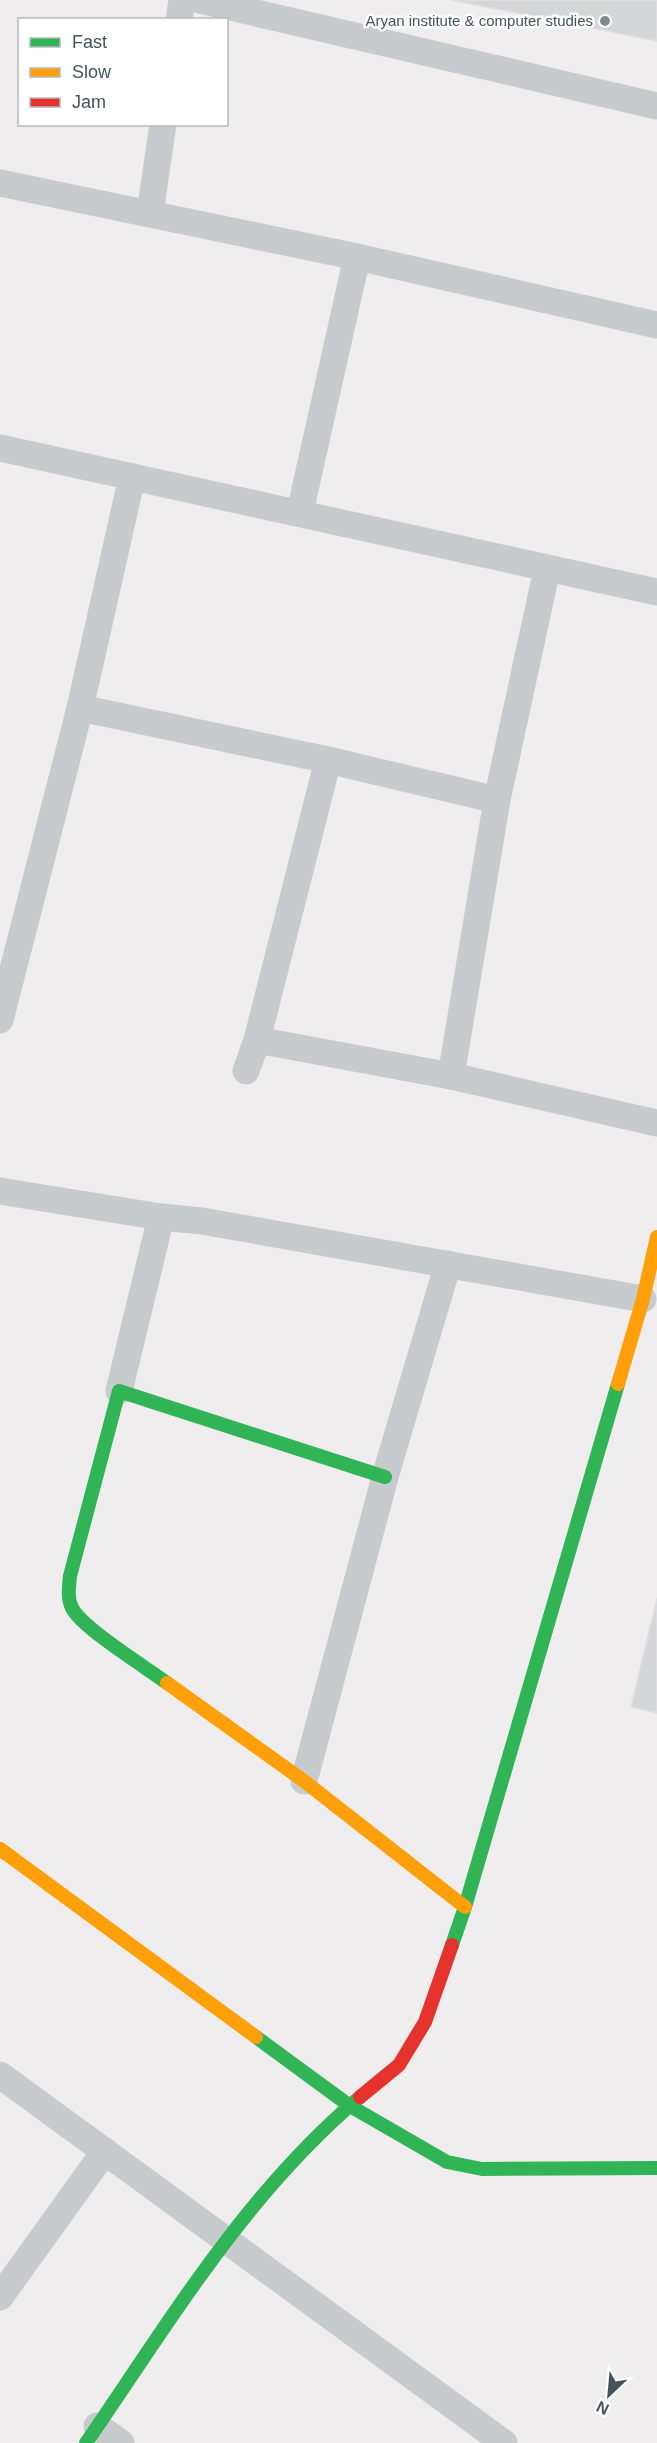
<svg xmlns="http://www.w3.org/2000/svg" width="657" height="2443" viewBox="0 0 657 2443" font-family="Arial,sans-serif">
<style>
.building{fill:#d5d6d8;stroke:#dfdfe1;stroke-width:1.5}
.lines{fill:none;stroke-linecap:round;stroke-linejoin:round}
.street{stroke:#c7cbcd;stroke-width:27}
.fast{stroke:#30b455;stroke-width:14}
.slow{stroke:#ff9f0a;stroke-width:14}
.jam{stroke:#e5322d;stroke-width:14}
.poi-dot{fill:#7f8a8f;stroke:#fff;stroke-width:2}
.labels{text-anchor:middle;stroke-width:5;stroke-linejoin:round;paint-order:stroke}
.poi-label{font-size:15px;fill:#43545c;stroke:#fff;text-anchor:end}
</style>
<rect width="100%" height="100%" fill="#efedee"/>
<g class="building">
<path d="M451,0H657V41Z"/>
<path d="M657,1598V1713L631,1707Z"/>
</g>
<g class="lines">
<g class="street">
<path d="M200,0L657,106"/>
<path d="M179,20L182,0"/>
<path d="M0,183L357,257L657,325"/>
<path d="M150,213L163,124"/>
<path d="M0,448L657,592"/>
<path d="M300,512L357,257"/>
<path d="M80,708L328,760L497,800"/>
<path d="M0,1020L80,708L132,477"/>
<path d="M257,1040L451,1076L657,1123"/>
<path d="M246,1071L257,1040L328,760"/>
<path d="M451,1076L497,800L547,569"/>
<path d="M0,1191L161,1217L202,1221L643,1299"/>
<path d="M119,1391L161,1217"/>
<path d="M304,1781L385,1477L448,1264"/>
<path d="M0,2075L504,2443"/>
<path d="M0,2297L105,2151"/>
<path d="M97,2426L121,2443"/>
</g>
<g class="fast">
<path d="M167,1683C147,1668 82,1628 72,1608C67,1598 69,1587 70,1576L119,1391L385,1477"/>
<path d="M452,1945L465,1907L618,1384"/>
<path d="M256,2037L350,2106L447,2162L482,2169L657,2168"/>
<path d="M86,2443C170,2321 245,2194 360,2097"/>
</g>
<g class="slow">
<path d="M618,1384L643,1299L657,1237"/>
<path d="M167,1683L304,1781L465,1907"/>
<path d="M0,1849L256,2037"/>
</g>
<path class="jam" d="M360,2097L399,2065L425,2022L452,1945"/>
</g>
<circle class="poi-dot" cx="605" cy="21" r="6"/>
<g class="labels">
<g class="poi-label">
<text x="593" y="26">Aryan institute &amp; computer studies</text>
</g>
</g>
<rect x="18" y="18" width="210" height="108" fill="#ffffff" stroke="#b4bbbe" stroke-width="1.5"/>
<rect x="30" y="38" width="30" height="9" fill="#30b455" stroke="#b4bbbe" stroke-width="1.5"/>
<text x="72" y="48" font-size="18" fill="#43545c">Fast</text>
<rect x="30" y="68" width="30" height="9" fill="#ff9f0a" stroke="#b4bbbe" stroke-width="1.5"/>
<text x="72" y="78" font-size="18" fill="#43545c">Slow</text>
<rect x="30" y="98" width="30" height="9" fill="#e5322d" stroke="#b4bbbe" stroke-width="1.5"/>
<text x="72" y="108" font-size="18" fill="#43545c">Jam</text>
<g transform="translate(609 2395) rotate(206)" stroke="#ffffff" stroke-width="4.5" paint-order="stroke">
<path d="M0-4.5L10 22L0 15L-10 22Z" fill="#43545c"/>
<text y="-9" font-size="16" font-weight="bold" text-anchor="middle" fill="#43545c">N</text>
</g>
</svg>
